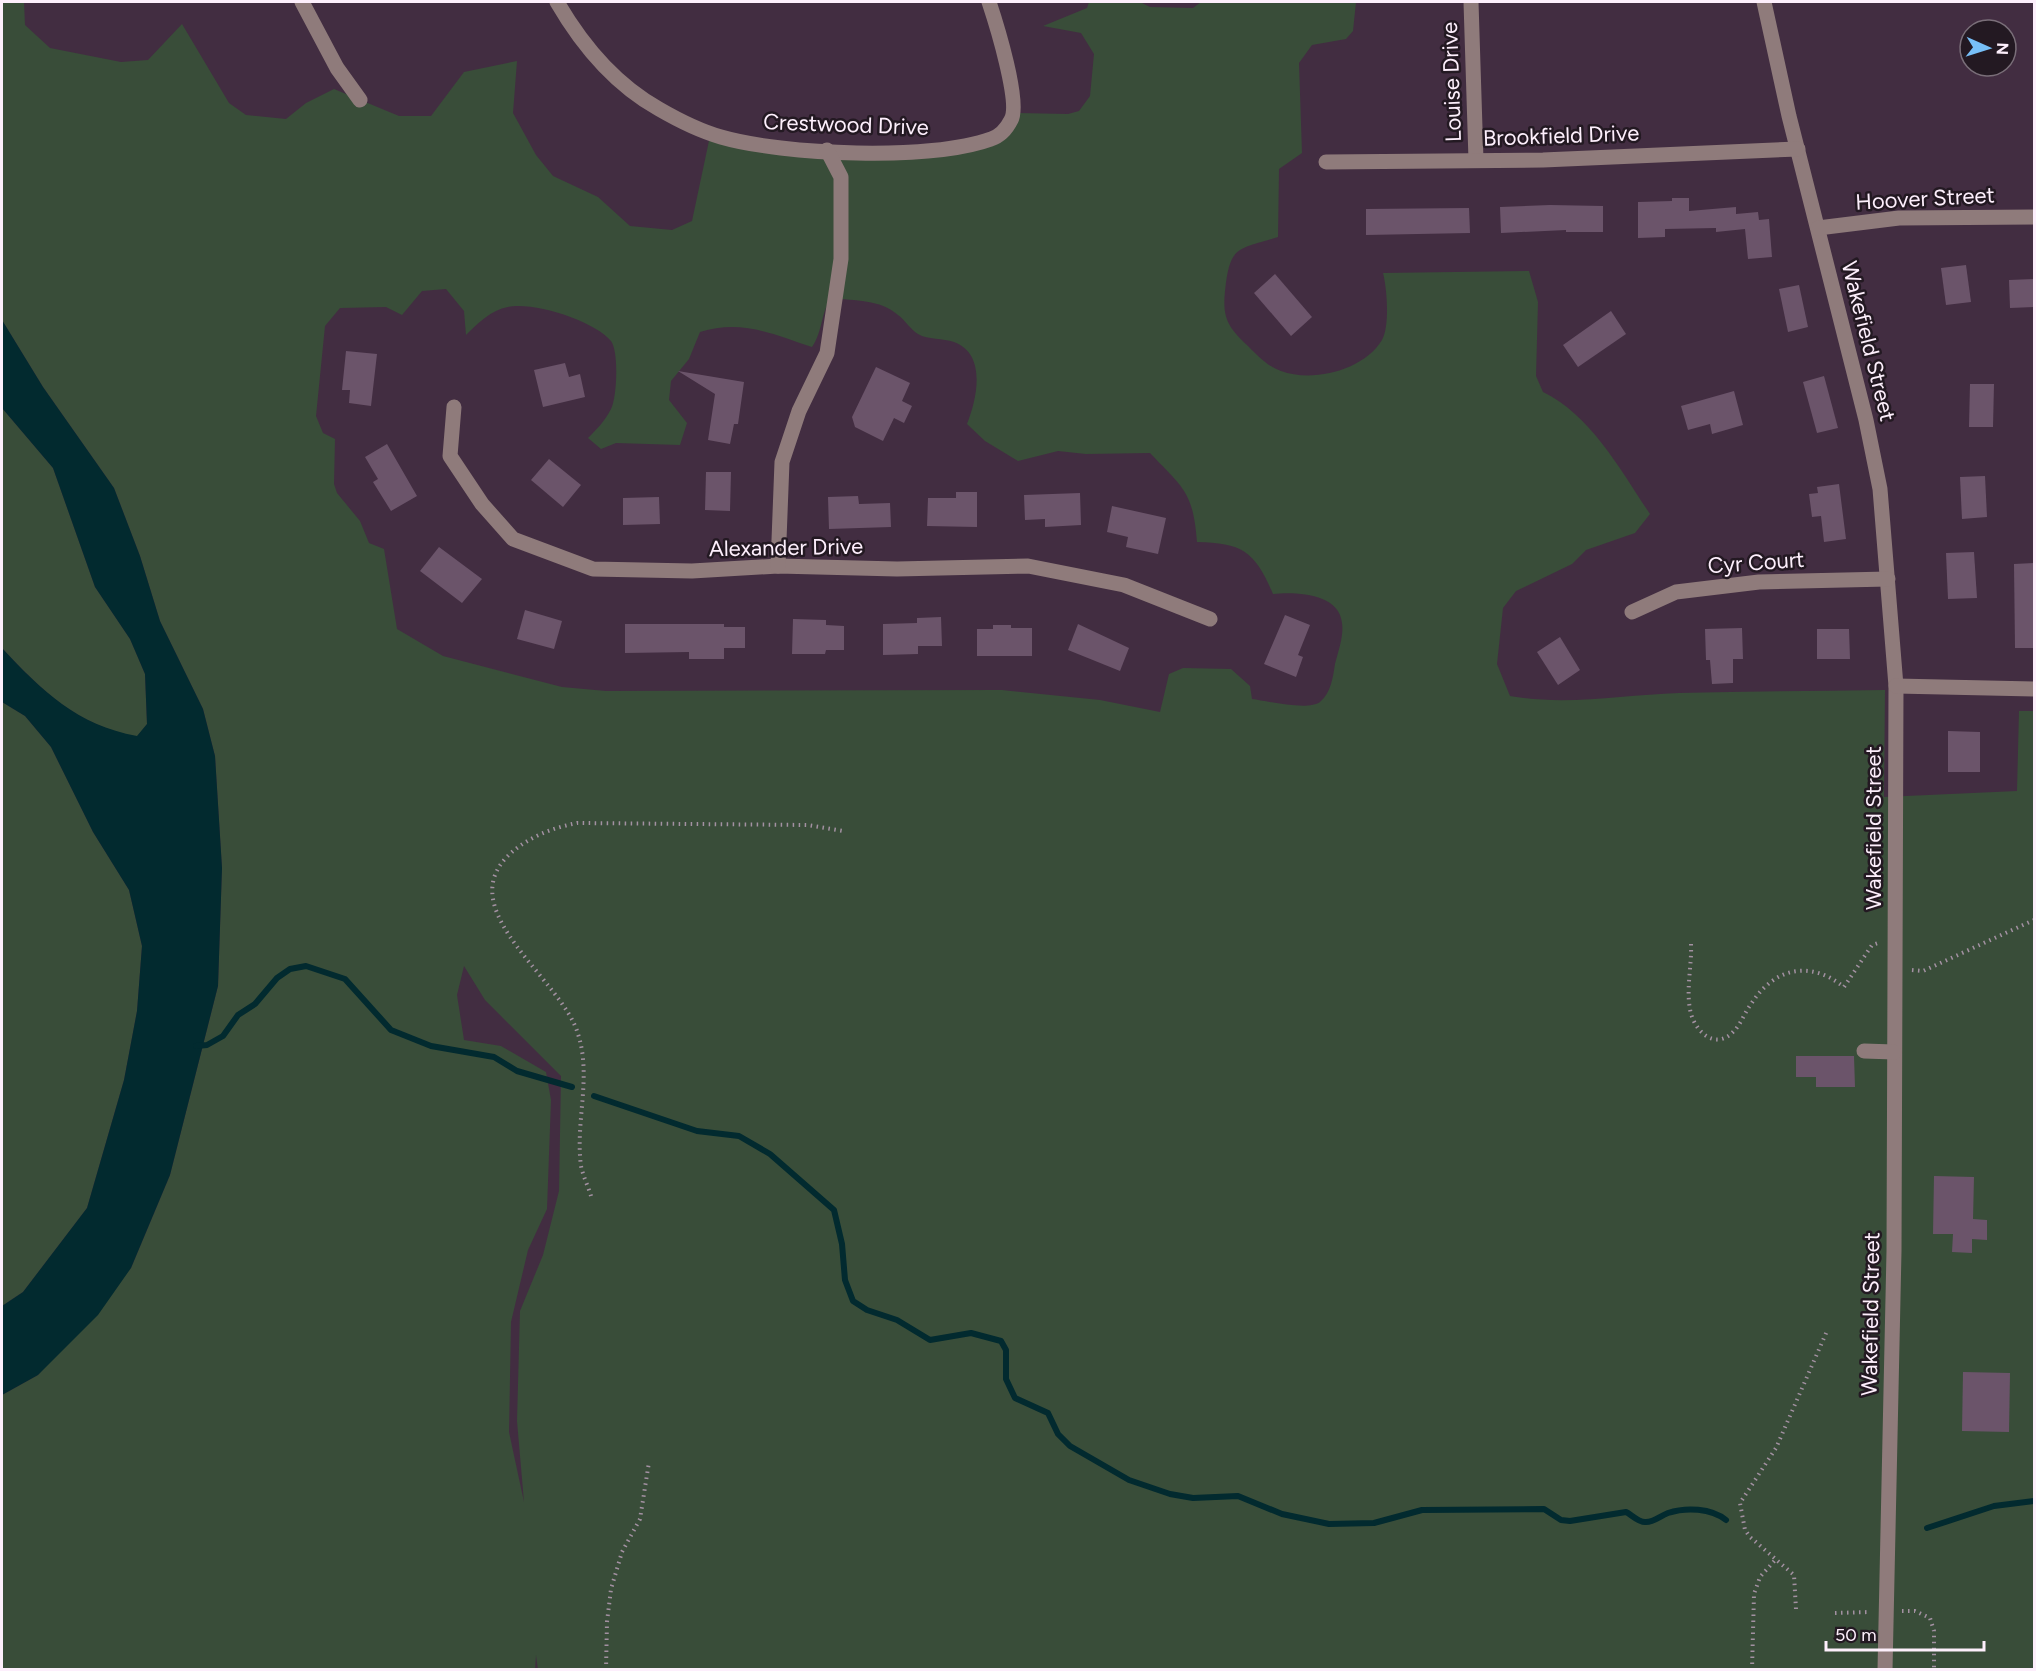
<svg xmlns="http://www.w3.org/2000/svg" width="2036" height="1671" viewBox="0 0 2036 1671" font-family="Figtree,sans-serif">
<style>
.green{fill:#394d39;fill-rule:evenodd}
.water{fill:#022a2f}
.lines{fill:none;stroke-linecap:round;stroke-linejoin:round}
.stream{stroke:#022a2f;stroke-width:6}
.building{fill:#6b546a}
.path{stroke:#a391a2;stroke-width:4;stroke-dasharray:1.5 4.5;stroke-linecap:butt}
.minor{stroke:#8f7b7b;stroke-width:15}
.labels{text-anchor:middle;stroke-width:5;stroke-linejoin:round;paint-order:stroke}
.street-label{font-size:22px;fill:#fdeffc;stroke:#231922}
</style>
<rect width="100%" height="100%" fill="#422d41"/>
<g class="green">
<path d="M2,2H24L25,25L50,48L121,62L148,60L182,24L229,103L246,115L286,119L306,103L334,89L399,116H431L464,72L517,61L513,113L536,155L553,176L598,197L630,226L672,230L692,221L710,136L901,152L990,140L1017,113L1068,114L1079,111L1090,96L1094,54L1081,33L1043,26L1087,8L1089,2H1140L1150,7L1193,8L1201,2H1356L1353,31L1346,39L1312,45L1299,63L1302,153L1279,169L1278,237C1237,250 1230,245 1225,291C1222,319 1229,328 1248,346C1258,356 1267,366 1281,371C1313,383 1364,370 1382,340C1390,326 1387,288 1383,273L1529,271L1538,302L1536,376L1543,392C1591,415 1621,471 1650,514L1635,533L1586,550L1572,564L1516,591L1503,608L1497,664L1510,696C1565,706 1623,695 1679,693C1748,691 1817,691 1885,690L1884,797L2017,791L2019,711H2034V1669L538,1670L536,1655L535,1670L2,1669V1395L38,1375L131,1268L170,1175L218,986L222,868L215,756L203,709L160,621L140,556L114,488L43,387L2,320ZM446,289L464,311L466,335C478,323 491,310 508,307C533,301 595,321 611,341C619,352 617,397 611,409C605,421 597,429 588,438L601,449L616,443L680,445L687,423L669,400L671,381L689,359L700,332C741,319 773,334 812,347C823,332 821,309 832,298C855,301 880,299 898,315C905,320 911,330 918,334C928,340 943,338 954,342C987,354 977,399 967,424L985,441L1018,461L1058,451L1086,454L1150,453C1183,488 1193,491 1197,542C1242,543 1255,551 1273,594C1296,592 1339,593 1342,623C1344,636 1338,652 1335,664C1333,677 1331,693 1320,702C1308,711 1267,701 1252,699L1250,686L1231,669L1183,668L1169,674L1160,712L1100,700L1002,690L606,691L562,687L443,656L397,629L384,549L369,543L360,521L337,493L334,484L335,439L323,433L316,416L325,326L340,308L386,307L402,315L422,291ZM464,966L485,1000L561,1076L559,1191L543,1255L520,1311L517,1421L524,1502L509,1432L511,1322L528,1250L547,1209L551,1100L546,1072L501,1046L464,1040L457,995Z"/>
<path d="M2,408L53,468L95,587L130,639L145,674L147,724L137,737C77,725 42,691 2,648Z"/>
<path d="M2,702L25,716L51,747L93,832L129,890L142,946L137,1011L124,1080L87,1208L23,1292L2,1306Z"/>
</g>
<path class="water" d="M2,320L43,387L114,488L140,556L160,621L203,709L215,756L222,868L218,986L170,1175L131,1268L98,1315L38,1375L2,1395V1306L23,1292L87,1208L124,1080L137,1011L142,946L129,890L93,832L51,747L25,716L2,702V648C42,691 77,725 137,736L147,724L145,674L130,639L95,587L53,468L2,408Z"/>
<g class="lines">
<g class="stream">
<path d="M196,1046L207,1045L223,1036L238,1015L255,1004L277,978L290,969L306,966L345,979L391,1030L431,1046L494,1057L517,1071L572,1087"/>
<path d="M594,1096L697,1131L739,1136L770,1154L834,1210L842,1244L845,1280L853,1301L867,1310L897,1320L930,1340L971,1333L1001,1341L1006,1350V1379L1015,1398L1048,1413L1058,1434L1070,1446L1129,1480L1170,1494L1193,1498L1238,1496L1282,1514L1329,1524L1374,1523L1422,1510L1544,1509L1561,1520L1570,1521L1626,1512C1632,1515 1639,1523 1646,1522C1654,1522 1660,1516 1668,1513C1686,1507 1711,1508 1726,1520"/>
<path d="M1927,1528L1994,1506L2034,1501"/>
</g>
</g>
<g class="building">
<path d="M1672,198H1689V211L1736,207V214L1758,212L1759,220L1769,219L1772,257L1748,259L1745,229L1716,232V228L1665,229V237L1638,238V202L1672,201Z"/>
<path d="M1550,205L1603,206V232H1566V230L1501,233L1500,207Z"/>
<path d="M1469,208L1470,233L1366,235V209Z"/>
<path d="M1966,265L1971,302L1946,305L1941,268Z"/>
<path d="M1275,274L1312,317L1291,336L1254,293Z"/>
<path d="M2034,279V307L2010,308L2009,280Z"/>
<path d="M1799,285L1808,327L1788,332L1779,289Z"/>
<path d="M1611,311L1626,334L1578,367L1563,345Z"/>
<path d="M346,351L377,354L371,406L349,403L350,390H342Z"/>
<path d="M565,363L569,377L580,374L585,397L543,407L534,370Z"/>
<path d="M876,367L910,383L902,401L912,406L904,423L894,418L883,441L855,427L852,417Z"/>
<path d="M678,371L744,382L738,424H734L730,444L708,440L715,394Z"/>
<path d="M1824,376L1838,428L1817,433L1803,382Z"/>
<path d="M1970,384H1994L1993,427H1969Z"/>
<path d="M1734,391L1743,425L1712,434L1710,424L1688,430L1681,406Z"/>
<path d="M387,444L417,496L391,511L373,482L378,479L365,457Z"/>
<path d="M549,459L581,485L563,507L531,480Z"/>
<path d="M706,472H731L730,511L705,510Z"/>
<path d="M1985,476L1987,517L1962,519L1960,477Z"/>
<path d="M1839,484L1846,539L1824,542L1821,516L1812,517L1809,494L1818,493L1817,487Z"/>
<path d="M956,492H977V527L927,526L928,498H956Z"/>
<path d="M1080,493L1081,525L1045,527V519L1025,520L1024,495Z"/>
<path d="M858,496L859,504L890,503L891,527L829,529L828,497Z"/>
<path d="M659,497L660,524L623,525V498Z"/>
<path d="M1112,506L1166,518L1158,554L1126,547L1128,537L1107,532Z"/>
<path d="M439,547L482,579L462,603L420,571Z"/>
<path d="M1974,552L1977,598L1948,599L1946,553Z"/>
<path d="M2034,563V648H2015L2014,564Z"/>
<path d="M525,610L562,621L554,649L517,639Z"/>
<path d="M1285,615L1310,625L1298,655L1303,657L1296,677L1264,664Z"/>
<path d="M941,617L942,646H918V654L883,655V624L917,623V618Z"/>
<path d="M793,619L826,620V625L844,626V650H826L825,654H792Z"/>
<path d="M625,624H724V627H745V648H724V659H689V652L625,653Z"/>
<path d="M1078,624L1129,648L1120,671L1068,650Z"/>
<path d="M993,625H1011V628H1032V656H977V629H993Z"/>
<path d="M1742,628L1743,659H1733V683L1712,684L1710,660H1706L1705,629Z"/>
<path d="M1817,629H1849L1850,659H1817Z"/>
<path d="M1560,637L1580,670L1558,685L1537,652Z"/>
<path d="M1948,731L1980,732V772H1948Z"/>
<path d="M1796,1056H1854L1855,1087H1816V1077H1796Z"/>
<path d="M1934,1176L1974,1177L1973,1219L1987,1220V1240L1972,1239V1253L1952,1252L1953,1234H1933Z"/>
<path d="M1963,1372L2010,1373L2009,1432L1962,1431Z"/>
</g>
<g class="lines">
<g class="path">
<path d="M1691,944C1692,965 1686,988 1690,1009C1693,1030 1715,1052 1734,1031C1741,1024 1745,1012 1751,1004C1775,967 1810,960 1844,987L1872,945L1878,943"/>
<path d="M1912,970L1923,971L2034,920"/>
<path d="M591,1196C588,1186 583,1176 581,1166C575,1122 592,1077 578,1034C563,981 456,914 505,859C523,839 551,828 577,823L808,825L843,831"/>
<path d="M1796,1609L1794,1575L1750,1537L1745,1530L1740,1503L1776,1448L1827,1331"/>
<path d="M1902,1611H1915L1930,1618L1934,1631V1670"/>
<path d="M1835,1613L1870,1612"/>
<path d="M606,1670L607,1622L611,1589L622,1552L640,1519L649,1462"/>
<path d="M1752,1670L1754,1594L1760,1577L1776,1559"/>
</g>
<g class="minor">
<path d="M302,2L337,68L360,100"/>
<path d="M557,2C582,45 614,84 659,109C678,120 700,131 721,137C783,155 931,161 991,139C1000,136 1007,128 1011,120C1021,103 996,23 989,2"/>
<path d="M1471,2L1476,160"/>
<path d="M1764,2L1789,116L1866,420L1880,489L1896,686L1894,1251L1885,1670"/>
<path d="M1326,162L1543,160L1798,149"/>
<path d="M1818,228L1899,218L2034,217"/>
<path d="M454,407L450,456L482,504L513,539L593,569L692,571L778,566L897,569L1028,566L1124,585L1210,619"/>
<path d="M778,566L782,462L799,411L827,353L841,259V177L827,150"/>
<path d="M1632,612L1676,592L1759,582L1888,579"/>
<path d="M1896,686L2034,689"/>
<path d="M1864,1051L1894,1052"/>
</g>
</g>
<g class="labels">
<g class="street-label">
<text transform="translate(1451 82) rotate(-92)" y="8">Louise Drive</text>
<text transform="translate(846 124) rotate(2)" y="8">Crestwood Drive</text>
<text transform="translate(1561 135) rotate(-2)" y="8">Brookfield Drive</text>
<text transform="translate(1925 198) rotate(-3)" y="8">Hoover Street</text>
<text transform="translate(1869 341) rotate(76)" y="8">Wakefield Street</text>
<text transform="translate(786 547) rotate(-1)" y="8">Alexander Drive</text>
<text transform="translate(1756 562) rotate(-4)" y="8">Cyr Court</text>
<text transform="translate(1873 828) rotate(-90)" y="8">Wakefield Street</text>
<text transform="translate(1870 1314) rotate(-89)" y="8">Wakefield Street</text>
</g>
</g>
<rect width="2036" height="1671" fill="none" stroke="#fdeffc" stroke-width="6"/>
<g transform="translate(1988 48) rotate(93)"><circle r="28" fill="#231922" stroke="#7a6f79" stroke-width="1.5"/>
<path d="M0-4.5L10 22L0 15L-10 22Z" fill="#77bff7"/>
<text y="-9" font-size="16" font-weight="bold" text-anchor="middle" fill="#fdeffc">N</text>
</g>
<path d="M1826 1641v9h158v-9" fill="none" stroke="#fdeffc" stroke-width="3"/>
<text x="1835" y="1641" font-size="18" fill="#fdeffc" stroke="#231922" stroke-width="4.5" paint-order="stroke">50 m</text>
</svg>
